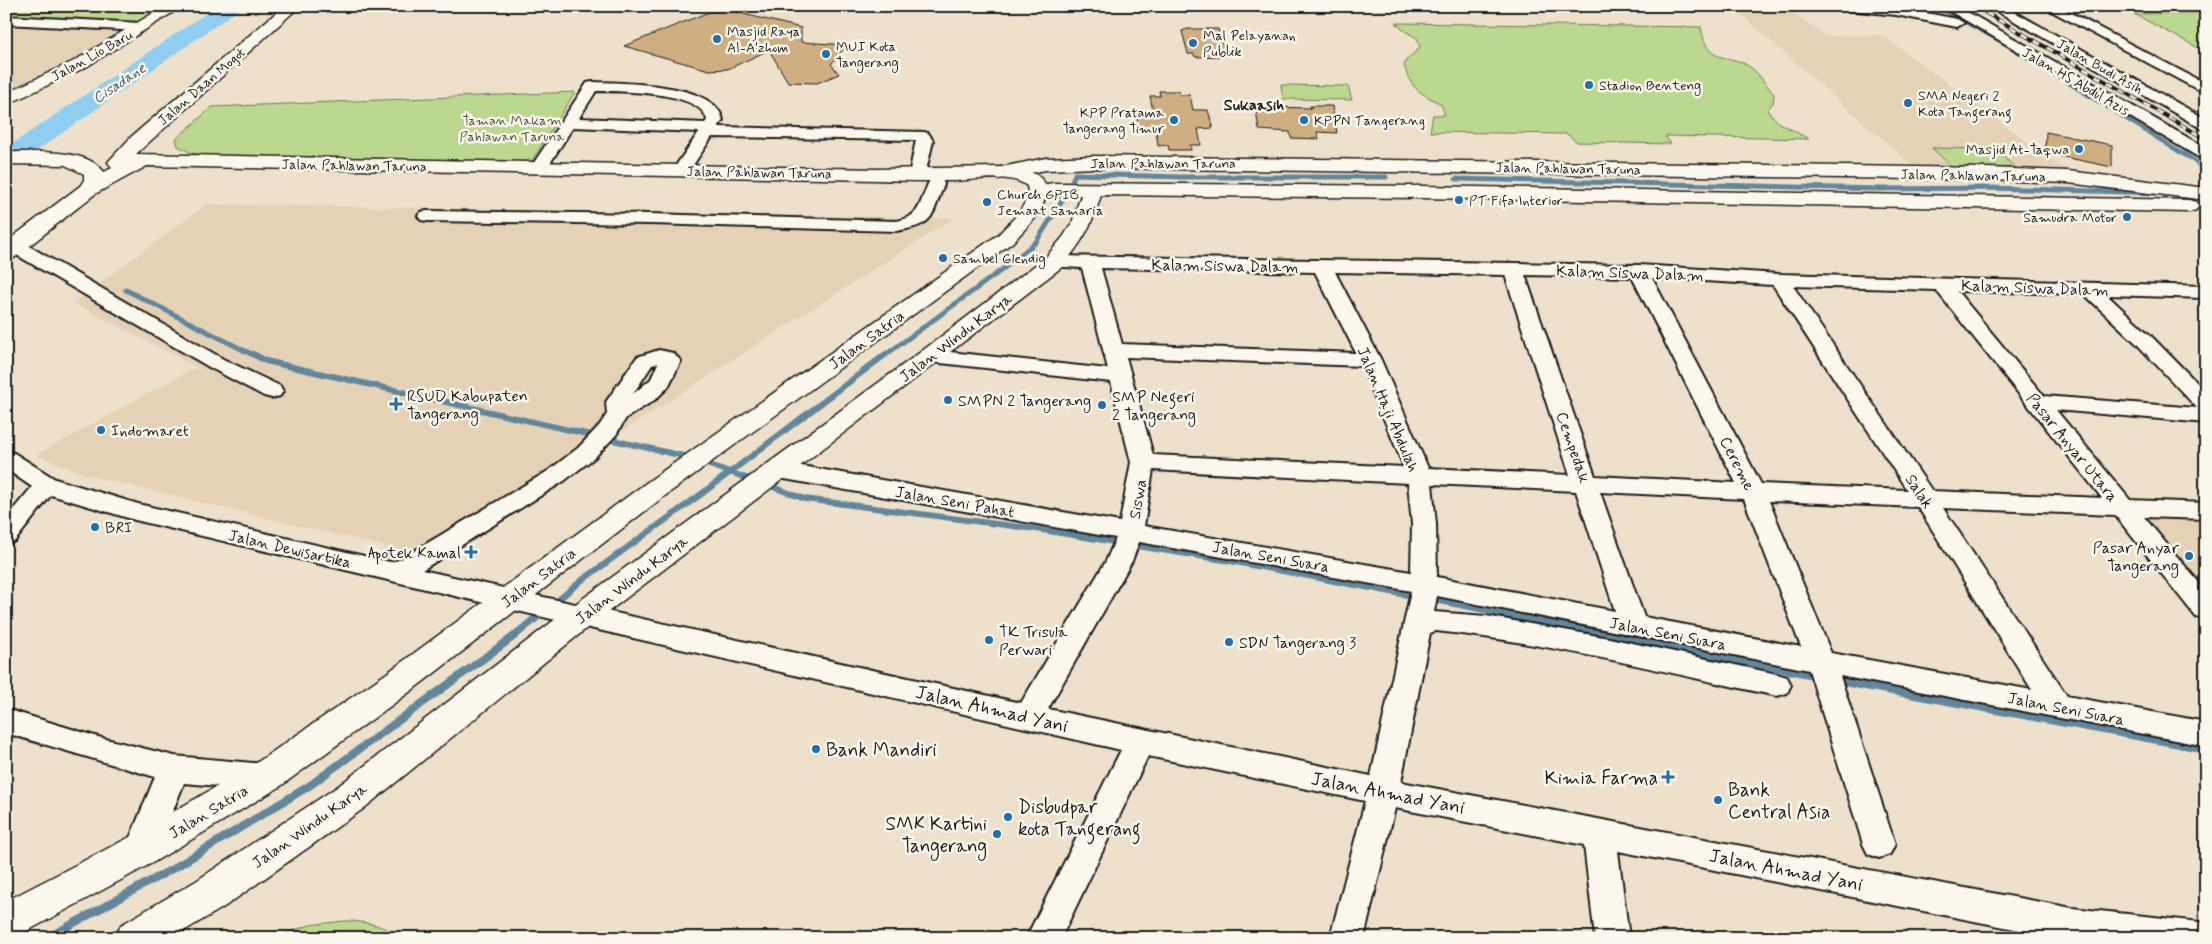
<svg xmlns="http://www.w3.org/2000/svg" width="2212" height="944" viewBox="0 0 2212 944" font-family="Mynerve,sans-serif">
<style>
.built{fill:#e5d2b6}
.green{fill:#bcd78e;stroke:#6c7a55}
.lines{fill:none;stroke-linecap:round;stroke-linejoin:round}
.stream-far3{stroke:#62879c;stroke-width:4}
.stream-far2{stroke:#62879c;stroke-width:5}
.stream-far1{stroke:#62879c;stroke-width:6}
.stream{stroke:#62879c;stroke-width:8}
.river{fill:#90cef1;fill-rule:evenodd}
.building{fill:#cfae82;stroke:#1c1c1c}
.minor-casing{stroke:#1c1c1c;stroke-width:4}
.major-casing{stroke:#1c1c1c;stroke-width:3}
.highway-casing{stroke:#1c1c1c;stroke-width:3}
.minor{fill:#fbf7ec;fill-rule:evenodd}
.major{fill:#fbf7ec;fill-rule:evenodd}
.highway{fill:#fbf7ec;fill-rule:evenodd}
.rail-casing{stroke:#1c1c1c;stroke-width:4}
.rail{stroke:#fbf7ec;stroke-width:2.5;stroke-dasharray:7;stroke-linecap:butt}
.poi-dot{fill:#1f6fb2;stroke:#fbf7ec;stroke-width:2}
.labels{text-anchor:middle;stroke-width:5;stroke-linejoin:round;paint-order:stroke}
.far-poi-label{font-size:14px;fill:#1c1c1c;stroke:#fbf7ec;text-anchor:start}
.far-street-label{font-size:14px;fill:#1c1c1c;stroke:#fbf7ec}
.far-park-label{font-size:14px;fill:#4c543e;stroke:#fbf7ec}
.far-water-label{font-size:15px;font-style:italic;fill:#455a67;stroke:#fbf7ec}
.far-quarter-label{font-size:16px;font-weight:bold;fill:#1c1c1c;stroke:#fbf7ec}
.street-label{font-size:16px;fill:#1c1c1c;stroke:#fbf7ec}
.poi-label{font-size:16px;fill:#1c1c1c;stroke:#fbf7ec;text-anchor:start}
.near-street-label{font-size:19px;fill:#1c1c1c;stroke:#fbf7ec}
.near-poi-label{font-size:19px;fill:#1c1c1c;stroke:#fbf7ec;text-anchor:start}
</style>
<rect width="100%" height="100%" fill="#eee1cc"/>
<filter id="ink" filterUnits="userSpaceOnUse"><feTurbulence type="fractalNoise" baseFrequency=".02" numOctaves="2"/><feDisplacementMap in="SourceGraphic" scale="10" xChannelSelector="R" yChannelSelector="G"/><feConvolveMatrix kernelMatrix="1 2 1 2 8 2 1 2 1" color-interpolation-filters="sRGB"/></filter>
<g filter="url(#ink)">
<g class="built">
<path d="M1305,6H1776L1783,13H1795L1825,36L1882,35L2067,171H1919L1739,13L1307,9Z"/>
<path d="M6,17L146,26L6,96Z"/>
<path d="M207,204L954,218L604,443L412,553L86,475L36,455L196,367L73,303Z"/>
<path d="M2136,512L2206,516V596Z"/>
</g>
<g class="green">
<path d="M6,6H175L146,26L6,17Z"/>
<path d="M2206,13V52L2134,14Z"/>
<path d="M1396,23L1701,27C1708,70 1729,49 1754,70C1761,77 1768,87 1774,94L1773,103L1767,110L1779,123L1809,139L1665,136L1671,144L1577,142L1567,134L1430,132L1433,115H1445L1441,104C1419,92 1411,90 1404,65L1408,58L1420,48L1417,38L1403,30Z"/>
<path d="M1281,85L1348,86L1352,100L1283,99Z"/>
<path d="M575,92L531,162L204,155L191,153L178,146L176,139L212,107Z"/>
<path d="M1932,148L1994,149L2016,168L1952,167Z"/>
<path d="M344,921C365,921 384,925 402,938H270L310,925Z"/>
</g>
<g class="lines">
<g class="stream-far3">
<path d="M1936,6L2004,43L2186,156"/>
<path d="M2060,6L2096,26"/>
</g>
<g class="stream-far2">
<path d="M2184,154L2199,164L2206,188L2198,189"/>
<path d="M1456,179L1881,189L1989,188L2157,193"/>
<path d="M126,290L255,356"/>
<path d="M884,356L1003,269L1036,242L1066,195L1075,174L1181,177H1386"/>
</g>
<g class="stream-far1">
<path d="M253,354L266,361L692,458"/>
<path d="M701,462L755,481"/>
<path d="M765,484L805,499L1036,529L1121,543"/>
<path d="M1131,545L1230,561L1417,597"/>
<path d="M1429,599L1500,613"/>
<path d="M552,605L581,581L700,495L886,354"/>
<path d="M542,613L544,611"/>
</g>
<g class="stream">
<path d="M1494,612L1819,676"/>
<path d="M1833,680L2206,749"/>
<path d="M47,938L174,868L309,786L513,637L543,612"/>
</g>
<path class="river" d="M217,6H241L238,10L15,166L6,168V148Z"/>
</g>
<g class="building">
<path d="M727,10L801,28V42L847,45L831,64L839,74L817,83L788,82L769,50L728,69L709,70L624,46L709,12Z"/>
<path d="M1188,29H1218L1226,56L1195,57L1194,54H1188L1182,31Z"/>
<path d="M1159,91H1179L1180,95H1190L1193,110H1208L1213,128L1198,129L1201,145H1190L1191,150H1169L1168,145L1158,146L1156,129L1138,130L1136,111H1153L1150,96H1160Z"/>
<path d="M1310,106H1332L1337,133L1317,132L1319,139L1291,138L1290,132L1259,130L1256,110H1272L1271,107L1311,108Z"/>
<path d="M2046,132L2112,145V167L2045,153Z"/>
</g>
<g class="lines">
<g class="minor-casing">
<g id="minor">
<path d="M1842,6L1896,7L1957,19L1964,23L1957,27L1896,15L1848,10Z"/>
<path d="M1941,6H1957L2206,148V160L2200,158Z"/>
<path d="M1988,6H2004L2206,119V131Z"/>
<path d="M2042,6H2058L2206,84V94Z"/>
<path d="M6,16L141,23L148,27L141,31L6,24Z"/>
<path d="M592,82C622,83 715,82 723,120L718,127L925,132L929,134L933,141L925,175L923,179H911L909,175L916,140L712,137L687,174H675L673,170L699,132L573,127L545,171H533L531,167L587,83ZM596,91C619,91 702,91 707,120L705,123L579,118Z"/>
<path d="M936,179L942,180L944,184C931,218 935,225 896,231L650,224L427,221L421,220L418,216L421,212L427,211L650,214L896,221C920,217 919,205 928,184L930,180Z"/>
<path d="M15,240L22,242L223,359L280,386L283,391L280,396L272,398L264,396L209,367L8,250L6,245L8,242Z"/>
<path d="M1054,256L1639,265L1779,274L2206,286V298L2107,295L2150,335L2206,392V423L2056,410L2130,500L2206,503V519L2144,517L2206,591V620L2196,617L2115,515L1943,508L2067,696L2206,722V746L1840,676L1895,844L1890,854L1879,858L1868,854L1863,844L1809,670L1437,596L1434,612L1486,616L1609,638L1777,674L1787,677L1791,685L1787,693L1777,696C1664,672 1551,643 1436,631L1430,633L1401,782L2072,908L2200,922L2206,924V938H2061L1618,851L1629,938H1595L1584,845L1395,808L1364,938H1330L1365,801L1148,756L1061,938H1026L1121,750L581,626L135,520L51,495L15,541L6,544V518L32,487L6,469V451L14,453L55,479L138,504L390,562L399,560L548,471L578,448L599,426L607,414L606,402L637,357L659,350L673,353L681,361L668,387L656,399L626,418L616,435L594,458L564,481L422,570L1021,703L1106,561L1116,538L779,478L771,475L767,470L771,465L779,462L1120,522L1131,462L1111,382L931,362L924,360L920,356L924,352L931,350L1108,369L1082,268L1047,266L1045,262L1047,258ZM1101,268L1315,272L1356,353L1122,344ZM1335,272L1505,275L1570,475L1428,468L1381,360ZM1525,275L1632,277L1736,483L1595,476ZM1652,278L1773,285L1907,490L1761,484ZM1793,286L1936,290L2102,498L1932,491ZM1957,291L2084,294L2136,343L2197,408L2044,396ZM1126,357L1362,366L1404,467L1153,455ZM658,363L651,379L633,394L652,365ZM1153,470L1408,483L1412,524L1411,572L1144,526ZM1432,484L1576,491L1615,611L1437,577L1436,524ZM1600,492L1744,499L1801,647L1644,617ZM1769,501L1918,507L2032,690L1831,653ZM1139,542L1411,591L1371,776L1048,709L1132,561Z"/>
<path d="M6,709L98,737L174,756L265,764L276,768L280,777L276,786L265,790L184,783L153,860L141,864L129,860L125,850L155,777L6,733Z"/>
</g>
</g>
<g class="major-casing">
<g id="major">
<path d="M165,6H183L86,67L6,105V93L74,61Z"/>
<path d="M1095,156L1987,168L2068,171L2206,188V200L2068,183L1987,180L1095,168L1046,170L998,179L991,177L988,173L991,169L1046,158Z"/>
<path d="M1053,183L1421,186L2189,200L2196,202L2199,206L2196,210L2189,212L1421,198L1101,195C1091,228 1083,240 1062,267L592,624L363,809L224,907L172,938H115L121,925L196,881L337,787L570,608L922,351L1046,257L1063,237L1072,223L1081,195L1038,197L1031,195L1028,191L1031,187Z"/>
</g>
</g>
<g class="highway-casing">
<path id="highway" d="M284,6H300L136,154L876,169L997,167C1016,168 1043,169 1048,191L1039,214L1013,242L666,495L411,691L278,788L154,862L20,935L6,938V901L128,838L252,766L387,673L646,483L999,234C1010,222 1032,204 1027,186C1010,172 971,181 950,181C926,181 901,181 876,180L147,166L95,194L14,258L6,259V242L80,186L84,180V174L65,165L6,164V152C33,153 86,147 104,172L112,168L108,162L131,137Z"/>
</g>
<use href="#minor" class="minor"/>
<use href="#major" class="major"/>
<use href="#highway" class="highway"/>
<g class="rail-casing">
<path id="rail" d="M1974,6L2206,139"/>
</g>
<use href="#rail" class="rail"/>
</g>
</g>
<g class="poi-dot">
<circle cx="717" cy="39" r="5"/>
<circle cx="1193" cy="43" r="5"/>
<circle cx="826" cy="54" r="5"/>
<circle cx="1589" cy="85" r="5"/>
<circle cx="1908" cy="103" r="5"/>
<circle cx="1174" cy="120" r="5"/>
<circle cx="1304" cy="120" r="5"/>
<circle cx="2079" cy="149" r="5"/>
<circle cx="1459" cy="200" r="5"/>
<circle cx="987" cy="202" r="5"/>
<circle cx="2127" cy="217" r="5"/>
<circle cx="943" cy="258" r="5"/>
<circle cx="948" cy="400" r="5"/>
<path d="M393.5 396.5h5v5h5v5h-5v5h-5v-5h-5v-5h5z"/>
<circle cx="1102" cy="405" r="5"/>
<circle cx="101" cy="430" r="5"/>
<circle cx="95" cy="527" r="5"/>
<path d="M468.5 544.5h5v5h5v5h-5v5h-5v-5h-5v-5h5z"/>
<circle cx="2189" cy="556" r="5"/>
<circle cx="989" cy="640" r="5"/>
<circle cx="1229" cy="642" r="5"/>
<circle cx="816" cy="749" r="5"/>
<path d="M1665.5 769.5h5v5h5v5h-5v5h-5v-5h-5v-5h5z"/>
<circle cx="1718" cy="800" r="5"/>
<circle cx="1008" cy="817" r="5"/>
<circle cx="997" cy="834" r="5"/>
</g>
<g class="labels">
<g class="far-poi-label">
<text x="727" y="36">Masjid Raya<tspan x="727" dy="16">Al-A'zhom</tspan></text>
<text x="1203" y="40">Mal Pelayanan<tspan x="1203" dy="16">Publik</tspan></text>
<text x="836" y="51">MUI Kota<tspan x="836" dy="16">Tangerang</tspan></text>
<text x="1599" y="90">Stadion Benteng</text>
<text x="1918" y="100">SMA Negeri 2<tspan x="1918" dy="16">Kota Tangerang</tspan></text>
<text x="1164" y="117" text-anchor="end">KPP Pratama<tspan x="1164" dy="16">Tangerang Timur</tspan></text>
<text x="1314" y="125">KPPN Tangerang</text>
<text x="2069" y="154" text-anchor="end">Masjid At-Taqwa</text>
<text x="997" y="199">Church GPIB<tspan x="997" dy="16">Jemaat Samaria</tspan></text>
<text x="1469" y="205">PT Fifa Interior</text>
<text x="2117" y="222" text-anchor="end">Samudra Motor</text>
<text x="953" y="263">Sambel Glendig</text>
</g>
<g class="far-street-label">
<text transform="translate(92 55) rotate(-29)" y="5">Jalan Lio Baru</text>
<text transform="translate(2100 66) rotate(30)" y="5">Jalan Budi Asih</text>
<text transform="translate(2076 81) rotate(30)" y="5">Jalan HS Abdul Azis</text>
<text transform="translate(201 86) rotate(-41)" y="5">Jalan Daan Mogot</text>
<text x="1163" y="168">Jalan Pahlawan Taruna</text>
<text transform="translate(354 165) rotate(1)" y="5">Jalan Pahlawan Taruna</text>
<text transform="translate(1568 168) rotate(1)" y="5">Jalan Pahlawan Taruna</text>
<text transform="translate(759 172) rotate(1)" y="5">Jalan Pahlawan Taruna</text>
<text transform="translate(1973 175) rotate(1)" y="5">Jalan Pahlawan Taruna</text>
</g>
<g class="far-park-label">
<text x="512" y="125">Taman Makam<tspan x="512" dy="16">Pahlawan Taruna</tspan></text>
</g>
<g class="far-water-label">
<text transform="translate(119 83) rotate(-34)" y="5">Cisadane</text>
</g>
<g class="far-quarter-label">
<text x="1254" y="110">Sukaasih</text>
</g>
<g class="street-label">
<text transform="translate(1225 265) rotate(1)" y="6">Kalam Siswa Dalam</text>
<text transform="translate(1630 272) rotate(2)" y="6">Kalam Siswa Dalam</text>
<text transform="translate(2035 287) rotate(2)" y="6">Kalam Siswa Dalam</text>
<text transform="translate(955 337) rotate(-37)" y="6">Jalan Windu Karya</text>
<text transform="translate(866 339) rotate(-36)" y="6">Jalan Satria</text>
<text transform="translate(1389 409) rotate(67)" y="6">Jalan Haji Abdulah</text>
<text transform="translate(1574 447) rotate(71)" y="6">Cempedak</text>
<text transform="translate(2073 447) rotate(51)" y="6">Pasar Anyar Utara</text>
<text transform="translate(1738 463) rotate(63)" y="6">Cereme</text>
<text transform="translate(1920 491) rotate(57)" y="6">Salak</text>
<text transform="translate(1137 499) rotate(-80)" y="6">Siswa</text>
<text transform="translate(955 501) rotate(10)" y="6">Jalan Seni Pahat</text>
<text transform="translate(290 548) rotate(13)" y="6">Jalan Dewisartika</text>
<text transform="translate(1271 556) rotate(10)" y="6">Jalan Seni Suara</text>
<text transform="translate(538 577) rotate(-37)" y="6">Jalan Satria</text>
<text transform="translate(631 579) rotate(-37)" y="6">Jalan Windu Karya</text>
<text transform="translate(1668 633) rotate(11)" y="6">Jalan Seni Suara</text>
<text transform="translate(2066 708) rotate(11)" y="6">Jalan Seni Suara</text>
<text transform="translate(208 811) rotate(-31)" y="6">Jalan Satria</text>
<text transform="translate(309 825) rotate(-35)" y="6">Jalan Windu Karya</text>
</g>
<g class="poi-label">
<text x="407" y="401">RSUD Kabupaten<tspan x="407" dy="18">Tangerang</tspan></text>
<text x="1112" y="402">SMP Negeri<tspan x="1112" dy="18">2 Tangerang</tspan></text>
<text x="958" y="406">SMPN 2 Tangerang</text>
<text x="111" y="436">Indomaret</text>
<text x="105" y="533">BRI</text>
<text x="2179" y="553" text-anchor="end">Pasar Anyar<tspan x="2179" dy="18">Tangerang</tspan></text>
<text x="461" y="558" text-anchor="end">Apotek Kamal</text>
<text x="999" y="637">TK Trisula<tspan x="999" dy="18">Perwari</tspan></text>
<text x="1239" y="648">SDN Tangerang 3</text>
</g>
<g class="near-street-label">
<text transform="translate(992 708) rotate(13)" y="7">Jalan Ahmad Yani</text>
<text transform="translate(1388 792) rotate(11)" y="7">Jalan Ahmad Yani</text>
<text transform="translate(1786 869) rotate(11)" y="7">Jalan Ahmad Yani</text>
</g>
<g class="near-poi-label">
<text x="826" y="756">Bank Mandiri</text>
<text x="1658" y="784" text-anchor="end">Kimia Farma</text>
<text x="1728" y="796">Bank<tspan x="1728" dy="22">Central Asia</tspan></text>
<text x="1018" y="813">Disbudpar<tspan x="1018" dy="22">kota Tangerang</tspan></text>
<text x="987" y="830" text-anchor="end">SMK Kartini<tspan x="987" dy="22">Tangerang</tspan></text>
</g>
</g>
<rect width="2212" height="944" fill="none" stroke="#fbf7ec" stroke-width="25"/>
<rect x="12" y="12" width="2187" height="919" fill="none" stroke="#1c1c1c" stroke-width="2" filter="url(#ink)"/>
</svg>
